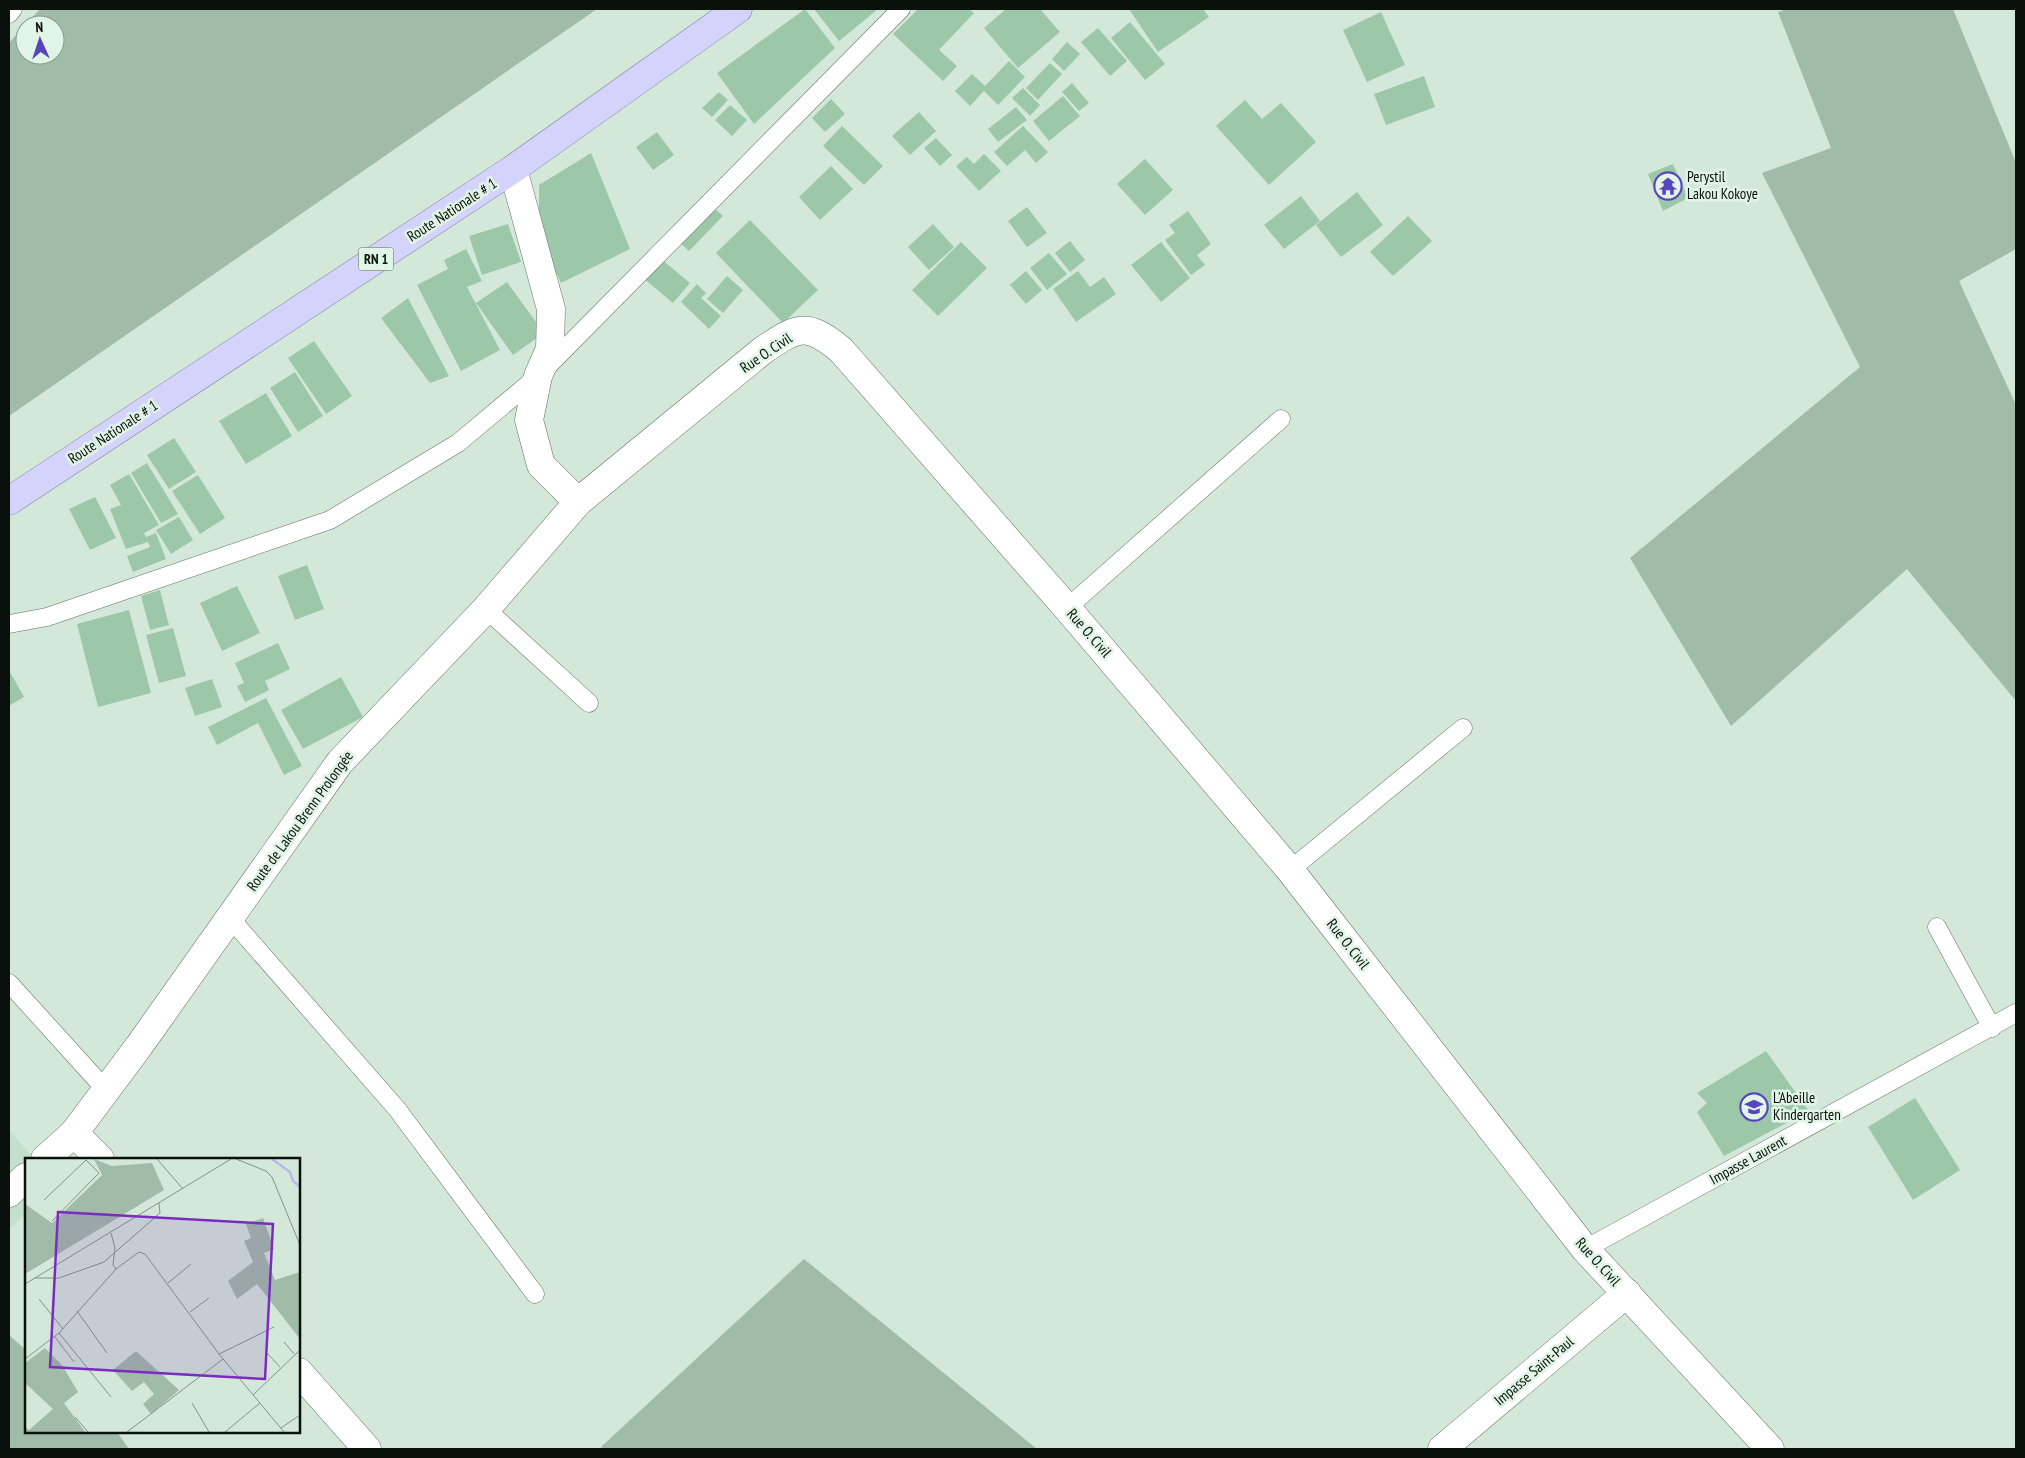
<svg xmlns="http://www.w3.org/2000/svg" width="2025" height="1458" viewBox="0 0 2025 1458" font-family="'PT Sans Narrow',sans-serif">
<style>
.built{fill:#c4dfcb}
.green{fill:#a0bba7}
.building{fill:#9cc8a9}
.lines{fill:none;stroke-linecap:round;stroke-linejoin:round}
.lane-casing{stroke:#5f7164;stroke-width:19}
.street-casing{stroke:#5f7164;stroke-width:29}
.primary-casing{stroke:#7a7ca6;stroke-width:29}
.lane{stroke:#fff;stroke-width:18}
.street{stroke:#fff;stroke-width:28}
.primary{stroke:#d3d3fb;stroke-width:28}
.labels{text-anchor:middle;stroke-width:5;stroke-linejoin:round;paint-order:stroke}
.shield{fill:#e1f5e6;stroke:#4a554d;stroke-width:1}
.shield-label{font-size:14px;font-weight:bold;fill:#0a110c}
.poi-label{font-size:15px;fill:#0a110c;stroke:#e1f5e6;text-anchor:start}
.street-label{font-size:15px;fill:#0a110c;stroke:#e1f5e6}
.inset-river{fill:none;stroke:#b8b9e6;stroke-width:2.5}
.inset-road{fill:none;stroke:#839287;stroke-width:1}
.view{fill:#7b2cbf;fill-opacity:0.15;stroke:#7b2cbf;stroke-width:2.5}
.inset-edge{fill:none;stroke:#0a110c;stroke-width:2.5}
</style>
<rect width="100%" height="100%" fill="#d4e8d9"/>
<path class="built" d="M9,1129L34,1159H26V1214L9,1229Z"/>
<g class="green">
<path d="M40,9H597L9,416V43L25,25V55H55V25H25Z"/>
<path d="M1787,9H1953L2016,163V249L1959,281L2016,405V701L1907,569L1731,726L1630,558L1860,367L1762,173L1831,148L1778,12Z"/>
<path d="M804,1259L1037,1449H603L601,1447Z"/>
<path d="M9,1335L26,1350V1432H117L129,1449H9Z"/>
</g>
<g class="building">
<path d="M805,9L835,48L754,124L717,73Z"/>
<path d="M814,9H878L839,41Z"/>
<path d="M918,9H969L974,13L939,50L957,66L943,81L893,34Z"/>
<path d="M1006,9H1040L1060,32L1018,68L984,28Z"/>
<path d="M1129,9H1203L1209,17L1158,52Z"/>
<path d="M1381,12L1405,65L1367,82L1343,30Z"/>
<path d="M1130,22L1165,64L1145,80L1111,38Z"/>
<path d="M1098,28L1127,61L1110,76L1081,42Z"/>
<path d="M1067,42L1080,54L1064,71L1052,59Z"/>
<path d="M1009,61L1025,77L998,105L984,91L970,106L955,91L972,74L985,86Z"/>
<path d="M1050,63L1062,74L1038,100L1026,88Z"/>
<path d="M1424,76L1435,107L1386,125L1374,94Z"/>
<path d="M1072,83L1089,103L1079,111L1062,92Z"/>
<path d="M1023,88L1040,105L1030,116L1012,98Z"/>
<path d="M719,92L728,100L712,117L702,108Z"/>
<path d="M1063,96L1080,116L1049,141L1033,121Z"/>
<path d="M831,99L845,114L825,132L812,118Z"/>
<path d="M1245,100L1262,119L1281,103L1316,142L1269,185L1216,126Z"/>
<path d="M730,105L747,120L732,136L715,120Z"/>
<path d="M1016,107L1027,120L998,142L988,129Z"/>
<path d="M919,112L936,131L910,155L892,136Z"/>
<path d="M842,126L883,166L864,185L823,146Z"/>
<path d="M1023,126L1048,152L1036,163L1025,150L1007,166L994,152Z"/>
<path d="M657,132L674,155L653,170L636,147Z"/>
<path d="M936,138L952,155L940,166L924,148Z"/>
<path d="M591,153L630,249L561,283L539,236V185Z"/>
<path d="M984,154L1001,171L979,191L956,166L967,157L974,164Z"/>
<path d="M1145,159L1173,190L1145,215L1117,184Z"/>
<path d="M1673,164L1688,198L1663,211L1648,174Z"/>
<path d="M831,166L853,189L820,220L799,197Z"/>
<path d="M1357,192L1383,225L1341,257L1316,225Z"/>
<path d="M1301,196L1320,221L1284,249L1264,225Z"/>
<path d="M1027,207L1047,233L1027,247L1008,221Z"/>
<path d="M714,208L723,216L689,251L680,243Z"/>
<path d="M1188,211L1211,244L1197,255L1205,265L1191,275L1165,240L1175,233L1169,225Z"/>
<path d="M1408,216L1432,241L1393,276L1370,252Z"/>
<path d="M750,220L818,290L783,323L716,253Z"/>
<path d="M508,224L521,262L482,275L469,236Z"/>
<path d="M933,224L954,247L929,270L908,247Z"/>
<path d="M1070,241L1085,260L1070,272L1055,253Z"/>
<path d="M961,242L987,268L938,316L912,290Z"/>
<path d="M1161,242L1190,278L1161,302L1131,265Z"/>
<path d="M466,249L482,281L467,287L500,350L461,371L417,285L448,269L444,260Z"/>
<path d="M1049,253L1067,274L1047,290L1030,268Z"/>
<path d="M660,258L690,283L673,303L643,278Z"/>
<path d="M1026,271L1042,290L1026,304L1010,285Z"/>
<path d="M1078,271L1090,287L1104,277L1116,294L1076,322L1053,289Z"/>
<path d="M727,276L743,290L723,313L707,299Z"/>
<path d="M507,282L544,333L513,355L476,303Z"/>
<path d="M697,284L706,293L701,298L721,316L709,329L681,302Z"/>
<path d="M408,298L449,376L430,383L381,318Z"/>
<path d="M314,341L352,396L326,414L288,358Z"/>
<path d="M295,372L323,416L298,432L270,388Z"/>
<path d="M266,393L292,436L246,464L219,421Z"/>
<path d="M174,438L196,472L169,489L147,455Z"/>
<path d="M147,463L178,514L161,523L131,473Z"/>
<path d="M129,474L159,525L144,533L146,537L156,533L166,559L133,572L127,556L150,547L148,542L126,549L110,509L121,505L110,485Z"/>
<path d="M198,475L225,518L200,534L172,491Z"/>
<path d="M95,497L116,538L90,550L69,509Z"/>
<path d="M179,517L193,540L171,554L156,530Z"/>
<path d="M307,565L324,609L295,620L278,576Z"/>
<path d="M237,586L260,633L222,651L200,603Z"/>
<path d="M160,590L169,625L150,630L141,596Z"/>
<path d="M129,610L151,693L98,707L77,624Z"/>
<path d="M173,628L186,676L159,683L146,635Z"/>
<path d="M278,643L290,669L265,681L269,690L245,702L237,686L244,683L235,663Z"/>
<path d="M9,670L24,697L9,706Z"/>
<path d="M341,677L363,717L303,749L281,710Z"/>
<path d="M212,679L222,707L195,716L185,688Z"/>
<path d="M266,698L302,766L284,775L258,723L217,745L208,727Z"/>
<path d="M1766,1051L1809,1111L1724,1156L1697,1112L1707,1103L1697,1093Z"/>
<path d="M1915,1098L1960,1170L1913,1200L1868,1127Z"/>
</g>
<g class="lines">
<g class="lane-casing">
<g id="lane">
<path d="M9,14L13,9"/>
<path d="M1067,608L1281,419"/>
<path d="M486,609L589,703"/>
<path d="M9,624L47,617L330,520L458,443L538,376L901,9"/>
<path d="M1290,870L1463,728"/>
<path d="M230,918L397,1109L535,1294"/>
<path d="M1937,927L1992,1028"/>
<path d="M9,983L106,1090"/>
<path d="M1585,1249L2016,1013"/>
</g>
</g>
<g class="street-casing">
<g id="street">
<path d="M513,169L551,309L550,349L538,376L529,420L541,465L578,502L762,351C797,327 806,321 841,350L1067,608L1290,870L1585,1249L1770,1449"/>
<path d="M74,1133L100,1159"/>
<path d="M45,1159L74,1133L139,1046L340,762L486,609L578,502"/>
<path d="M9,1193L26,1177"/>
<path d="M299,1372L367,1449"/>
<path d="M1442,1449L1627,1293"/>
</g>
</g>
<g class="primary-casing">
<path id="primary" d="M9,501L513,169L738,9"/>
</g>
<use href="#lane" class="lane"/>
<use href="#street" class="street"/>
<use href="#primary" class="primary"/>
</g>
<defs>
<g id="temple-ring" transform="scale(1.4375)"><circle r="9.5" fill="#e1f5e6" stroke="#5845bd" stroke-width="1.5"/><path d="M0-6L5-2H3V0L6.5 2.5H4V6H1.5V3h-3V6H-4V2.5H-6.5L-3 0V-2H-5Z" fill="#5845bd"/></g>
<g id="school-ring" transform="scale(1.4375)"><circle r="9.5" fill="#e1f5e6" stroke="#5845bd" stroke-width="1.5"/><path d="M0-5L7-2L0 1L-7-2ZM-4 1L0 2.5L4 1V4Q0 6-4 4Z" fill="#5845bd"/></g>
</defs>
<g fill-rule="evenodd">
<use href="#temple-ring" x="1668" y="186"/>
<use href="#school-ring" x="1754" y="1107"/>
</g>
<g class="labels">
<rect class="shield" x="358.5" y="247.5" width="35" height="23" rx="4"/>
<g class="shield-label">
<text x="376" y="264">RN 1</text>
</g>
<g class="poi-label">
<text x="1687" y="182">Perystil<tspan x="1687" dy="17">Lakou Kokoye</tspan></text>
<text x="1773" y="1103">L'Abeille<tspan x="1773" dy="17">Kindergarten</tspan></text>
</g>
<g class="street-label">
<text transform="translate(452 210) rotate(-33)" y="5">Route Nationale # 1</text>
<text transform="translate(766 353) rotate(-34)" y="5">Rue O. Civil</text>
<text transform="translate(113 432) rotate(-33)" y="5">Route Nationale # 1</text>
<text transform="translate(1089 633) rotate(49)" y="5">Rue O. Civil</text>
<text transform="translate(300 821) rotate(-54)" y="5">Route de Lakou Brenn Prolongée</text>
<text transform="translate(1348 944) rotate(52)" y="5">Rue O. Civil</text>
<text transform="translate(1748 1160) rotate(-29)" y="5">Impasse Laurent</text>
<text transform="translate(1598 1262) rotate(48)" y="5">Rue O. Civil</text>
<text transform="translate(1534 1371) rotate(-40)" y="5">Impasse Saint-Paul</text>
</g>
</g>
<g transform="translate(25 1158)">
<rect width="275" height="275" fill="#d4e8d9"/>
<path d="M69,1L87,8L127,5L139,32L0,116V46L27,65L77,17ZM238,60L249,91L239,95L250,122L275,114V181L232,126L212,141L203,123L228,104L219,83L226,80L221,66ZM20,190L37,207L53,234L39,245L60,274H0V269L4,272L28,251L0,225V205ZM111,193L154,232L126,256L118,246L129,236L119,224L107,233L88,212Z" fill="#a0bba7"/>
<path class="inset-river" d="M247,1L265,14L268,23L275,29"/>
<path class="inset-road" d="M132,1L158,31M211,1L241,13L247,19L275,87M19,42L61,2L74,15L27,63M86,75L90,90L88,107L91,111L114,94L120,96L194,196L259,274M10,120H34L79,104L135,55L134,45M143,125L166,106M0,126L206,1M14,141L38,171M52,153L82,195M165,154L184,140M34,175L86,239M30,179L49,204M259,184L269,196M241,194L255,209M194,196L249,169M0,201L34,175L91,111M228,237L275,192M167,245L184,274M50,259L63,274M256,270L275,257M102,274L198,201M200,274L235,245"/>
<path class="view" d="M33,54L248,66L240,221L25,209Z"/>
<rect width="275" height="275" class="inset-edge"/>
</g>
<rect width="2025" height="1458" fill="none" stroke="#0a110c" stroke-width="20"/>
<g transform="translate(40 40) rotate(357)"><circle r="24" fill="#e1f5e6" stroke="#8b9a8f"/>
<path d="M0-4L9 19L0 12L-9 19Z" fill="#5845bd"/>
<text y="-8" font-size="14" font-weight="bold" text-anchor="middle" fill="#0a110c">N</text>
</g>
</svg>
